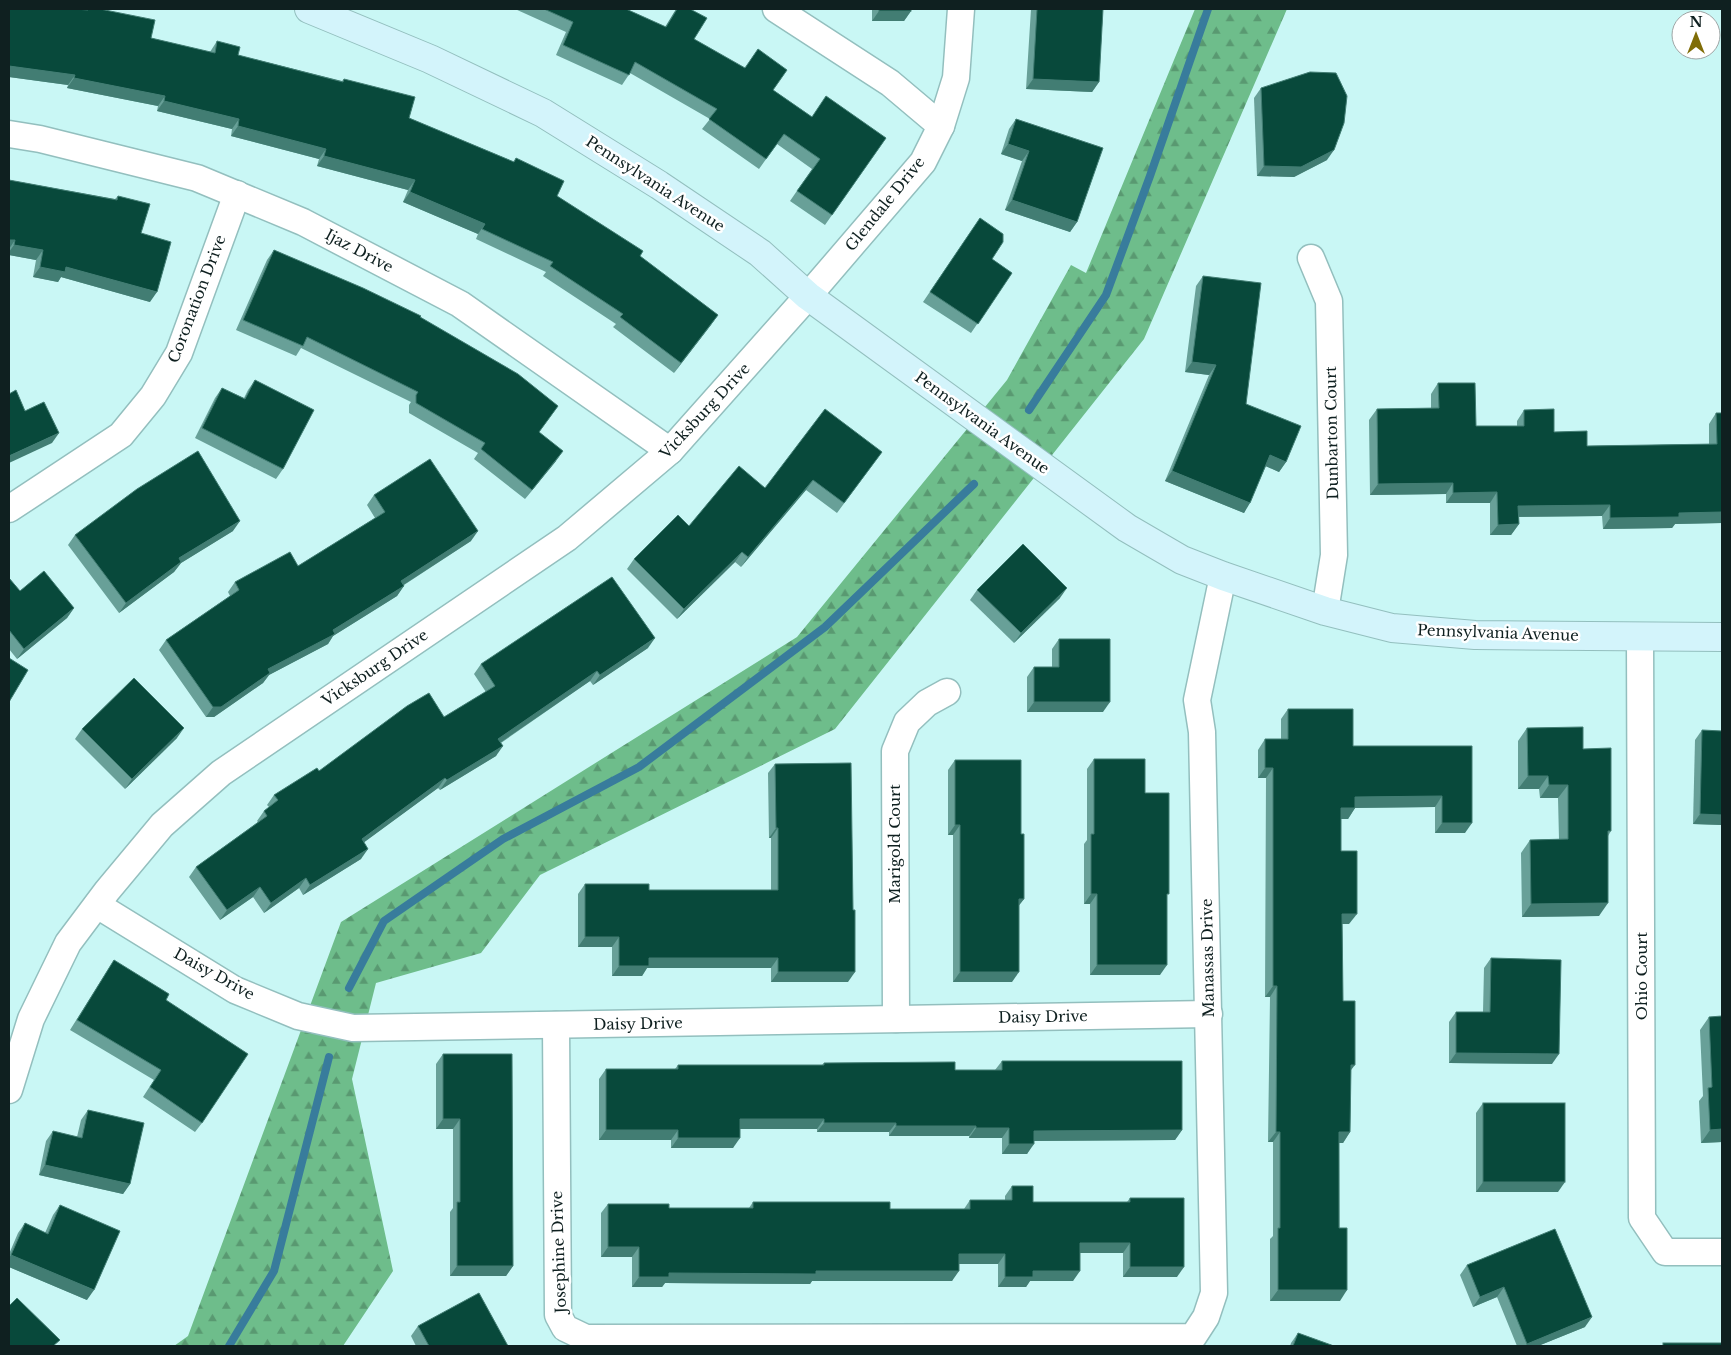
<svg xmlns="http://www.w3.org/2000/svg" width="1731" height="1355" viewBox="0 0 1731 1355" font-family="'Libre Baskerville',serif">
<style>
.forest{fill:url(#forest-firs)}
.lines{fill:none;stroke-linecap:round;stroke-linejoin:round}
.stream{stroke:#387c9c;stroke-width:8}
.street-casing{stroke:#93bfbe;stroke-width:29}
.secondary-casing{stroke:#93bfbe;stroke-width:30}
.street{stroke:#fff;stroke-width:26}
.secondary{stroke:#d3f4fb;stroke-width:28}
.wall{fill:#68a098}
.shaded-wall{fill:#427d73}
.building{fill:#08493b;stroke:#427d73}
.labels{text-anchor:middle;stroke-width:5;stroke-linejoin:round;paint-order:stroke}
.street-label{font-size:15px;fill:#0f2020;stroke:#fff}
</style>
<defs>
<pattern id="forest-firs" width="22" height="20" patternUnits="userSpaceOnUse" patternTransform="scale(1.25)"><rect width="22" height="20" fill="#6ebd8b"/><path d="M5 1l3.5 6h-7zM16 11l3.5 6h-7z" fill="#599971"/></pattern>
</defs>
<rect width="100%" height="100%" fill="#c9f7f5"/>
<path class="forest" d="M1195,9H1287L1144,339L835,729L540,875L481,953L376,983L352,1079L393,1271L343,1346H174L188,1336L341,922L797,637L1007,380L1071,265L1086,273Z"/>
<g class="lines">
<g class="stream">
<path d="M1029,410L1106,295L1150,176L1208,9"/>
<path d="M349,988L384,921L503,839L639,767L825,627L974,484"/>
<path d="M229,1346L274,1271L329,1057"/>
</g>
<g class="street-casing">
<g id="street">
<path d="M776,9L890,83L941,126"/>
<path d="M9,134L40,139L197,178L303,222L460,304L670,451"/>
<path d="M1311,258L1329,301L1334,555L1325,611"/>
<path d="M9,509L121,435L153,396L179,353L237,194"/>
<path d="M1640,637L1642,1218L1665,1252H1722"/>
<path d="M97,905L235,990L298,1016L353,1028L1209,1014"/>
<path d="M896,1019L895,751L907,722L927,703L947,692"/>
<path d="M556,1025L558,1315L565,1328L586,1338L1193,1337L1206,1317L1214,1293L1202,732L1197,700L1223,576"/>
<path d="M9,1090L31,1019L68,943L107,891L162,825L221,773L567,538L670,451L808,296L923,162L941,126L956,78L961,9"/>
</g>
</g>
<g class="secondary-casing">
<path id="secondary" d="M309,9L430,59L543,113L659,185L760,253L808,296L1127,528L1182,560L1223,576L1325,611L1392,628L1475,635L1722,637"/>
</g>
<use href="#street" class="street"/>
<use href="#secondary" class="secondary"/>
</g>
<g class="wall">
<path d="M9,9L86,10L87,9H100L151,38L210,52L217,41L238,55L342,81L344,79L409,118L514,162L516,158L557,196L718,315L674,373L613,327L616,324L543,276L546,272L476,239L478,234L403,202L408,190L317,166L319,159L231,136L232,129L157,111L158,106L67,88L68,85L9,77Z"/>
<path d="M515,9H626L665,27L676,9H690L694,39L773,90L812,117L886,138L825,225L790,201L812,169L777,144L759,169L702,129L710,119L630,73L622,85L556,55L566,32Z"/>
<path d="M872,9H911V11L904,21H872Z"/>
<path d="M1031,9H1103L1099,82L1092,92L1026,89Z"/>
<path d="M1261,88L1327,160L1294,177L1257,176L1254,98Z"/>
<path d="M1016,119L1077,222L1070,232L1005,210L1022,161L1001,154L1009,129Z"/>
<path d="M9,180L115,199L118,196L141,233L150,302L61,277L58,282L33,277L36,260L9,255Z"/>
<path d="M980,218L992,259L1012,273L971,333L923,302Z"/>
<path d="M274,250L420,317L558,406L539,432L556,461L525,499L474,459L478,453L409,413V405L411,402L301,348L296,356L236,330L267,260Z"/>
<path d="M1203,276L1246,404L1286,462L1279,472L1266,466L1244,513L1165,481L1209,375L1185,372L1196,286Z"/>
<path d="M255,380L283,469L276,479L195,438L215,398L222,388L244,398L248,390Z"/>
<path d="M1438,383L1476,426H1517V421L1524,410L1554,432L1587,446L1709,444V424L1716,413L1722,523L1675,524L1672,528L1603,529L1602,516L1519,517V524L1511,535H1490V503H1446V494L1370,495L1369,420L1377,409L1431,408V394Z"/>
<path d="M882,452L837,513L806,490L741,567L735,562L677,619L627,569L634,559L689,526L765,488Z"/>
<path d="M374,495L471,541L404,585L397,596L333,636L328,644L269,675L263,683L214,717H206L159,650L166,640L230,596L228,592L235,582L298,566L375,518L367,505Z"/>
<path d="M233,531L181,563L174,572L119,613L68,545L75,535Z"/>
<path d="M9,578L20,591L74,608L67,618L17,659L9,649Z"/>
<path d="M977,590L1060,598L1014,643L970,600Z"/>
<path d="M1059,639L1103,712H1027V677L1034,667H1052V649Z"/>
<path d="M648,648L593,685L590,681L501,743L496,756L440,790L438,788L364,842L361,859L303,895L299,888L264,913L253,897L220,920L189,877L196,867L258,822L257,821L264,811L269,807L267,805L274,795L319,771L444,717L486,692L474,674L481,664Z"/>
<path d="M1288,709L1353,746H1472L1465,833H1435V807L1355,808L1348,819H1341V851L1349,924H1342L1343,1001L1351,1071L1350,1132L1343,1143H1339L1340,1301H1270V1239L1273,1236V1142H1268L1270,997H1265L1266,778H1258V750L1265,739H1281V719Z"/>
<path d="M1527,728L1583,749L1611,831L1608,836L1599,916L1522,917L1521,853L1530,840L1559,839L1558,798H1540L1539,789H1518V741Z"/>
<path d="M82,729L177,738L125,789L75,739Z"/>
<path d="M1702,730L1722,825L1693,824L1695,740Z"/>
<path d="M1094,759L1145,793L1167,897L1160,975H1090V904H1084V844L1087,840V769Z"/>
<path d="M955,760L1021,834L1024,899L1019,905L1012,982H953V835H948V770Z"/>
<path d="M775,764L848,982H771V968H647L642,976H612V947H578V894L585,884L649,890H771V838H769L768,773Z"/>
<path d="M1491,958L1552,1064L1449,1063V1022L1456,1012H1483L1484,968Z"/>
<path d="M114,960L166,1000L202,1123L195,1132L143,1097L154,1080L70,1030Z"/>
<path d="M1709,1017L1722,1142L1701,1143L1699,1101L1703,1096L1700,1030Z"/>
<path d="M443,1054L513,1266L506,1276H450V1212L453,1208V1129H436V1064Z"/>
<path d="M1002,1061L1182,1130L1175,1140L1034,1141L1027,1154H1002V1138H969V1136H889V1132H817V1129H740L733,1148H671V1140H599V1079L606,1069H675L678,1065H822L824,1063L955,1070H995Z"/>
<path d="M1483,1103L1558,1192H1476V1113Z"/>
<path d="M88,1110L130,1184L123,1194L39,1175L46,1141L53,1131L77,1137L81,1120Z"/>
<path d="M1012,1186L1033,1202H1127L1130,1198L1177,1277H1123V1253H1080L1073,1281H1030L1026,1287H998V1264H959L952,1281H812L810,1284L665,1283L662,1287H632V1257H601V1213L608,1204L669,1208H749L753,1202L890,1209H964L970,1200H1005V1196Z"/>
<path d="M60,1205L87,1300L9,1267V1254L18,1233L25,1223L45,1233L53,1215Z"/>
<path d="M1467,1265L1585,1327L1538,1346H1517L1497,1297L1473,1307L1460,1275Z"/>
<path d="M418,1326L508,1346H416L411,1336Z"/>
<path d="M1298,1333L1334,1346H1290L1291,1343Z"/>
</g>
<g class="shaded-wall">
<path d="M879,11H911L904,21H872Z"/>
<path d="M9,66L75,75L68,85L9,77Z"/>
<path d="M74,78L165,96L158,106L67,88Z"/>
<path d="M1033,79L1099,82L1092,92L1026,89Z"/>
<path d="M164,101L239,119L232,129L157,111Z"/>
<path d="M238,126L326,149L319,159L231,136Z"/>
<path d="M1008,144L1029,151L1022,161L1001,154Z"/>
<path d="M1334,150L1327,160L1294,177L1257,176L1264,166Z"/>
<path d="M324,156L415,180L408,190L317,166Z"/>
<path d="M410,192L485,224L478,234L403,202Z"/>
<path d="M1012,200L1077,222L1070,232L1005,210Z"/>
<path d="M9,240H15L9,249Z"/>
<path d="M14,245L43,250L36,260L9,255V252Z"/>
<path d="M40,267H66L157,292L150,302L61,277L58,282L33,277Z"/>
<path d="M718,315L711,325L674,373L681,363Z"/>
<path d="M1192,362L1216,365L1209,375L1185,372Z"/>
<path d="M59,433L52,443L9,463V456Z"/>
<path d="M563,451L556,461L525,499L532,490Z"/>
<path d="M1270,455L1286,462L1279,472L1263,465Z"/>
<path d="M1172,471L1250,503L1244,513L1165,481Z"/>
<path d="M813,480L806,490L741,567L748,557Z"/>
<path d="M1453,483L1446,494L1370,495L1378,484Z"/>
<path d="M1497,492L1490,503H1446L1453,493Z"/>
<path d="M1610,505L1602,516L1511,517L1518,506Z"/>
<path d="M1722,512V523L1675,524L1672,528L1603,529L1610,518L1679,513Z"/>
<path d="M240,521L233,531L181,563L174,572L119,613L126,603L179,558Z"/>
<path d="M1519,524L1511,535H1490L1498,525Z"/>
<path d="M478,531L471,541L394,591L401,581Z"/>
<path d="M742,552L735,562L677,619L684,609Z"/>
<path d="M404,586L397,596L333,636L328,644L269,675L263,683L214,717H206L213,707L268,669L333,630Z"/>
<path d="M1067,588L1060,598L1014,643L1021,633Z"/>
<path d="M74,608L67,618L17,659L24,649Z"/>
<path d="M655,638L648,648L593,685L600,675Z"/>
<path d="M597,671L590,681L491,749L498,739Z"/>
<path d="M1034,702H1110L1103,712H1027Z"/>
<path d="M184,728L177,738L125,789L132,779Z"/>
<path d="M503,746L496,756L440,790L447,780Z"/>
<path d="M1265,768H1273L1266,778H1258Z"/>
<path d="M1528,776H1548L1539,789H1518Z"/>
<path d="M445,778L438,788L355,849L362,839Z"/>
<path d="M1549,785H1568L1558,798H1540Z"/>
<path d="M1442,796L1435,807L1348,808L1355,797Z"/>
<path d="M1341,808H1355L1348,819H1334Z"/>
<path d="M1700,814L1722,815V825L1693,824Z"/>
<path d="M1442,823H1472L1465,833H1435Z"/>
<path d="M955,825H960L953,835H948Z"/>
<path d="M776,828H778L771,838H769Z"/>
<path d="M368,849L361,859L303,895L310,885Z"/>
<path d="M306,878L299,888L264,913L271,903Z"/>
<path d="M260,887L253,897L220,920L227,910Z"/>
<path d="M1091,894H1097L1090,904H1084Z"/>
<path d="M1019,899H1024L1017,908Z"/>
<path d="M1608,903L1599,916L1522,917L1531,904Z"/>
<path d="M1342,914H1357L1349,924H1335Z"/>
<path d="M585,937H619L612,947H578Z"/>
<path d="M649,958H778L771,968H647L642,976H612L619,966Z"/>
<path d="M1097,965H1167L1160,975H1090Z"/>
<path d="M778,972H855L848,982H771Z"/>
<path d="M960,972H1019L1012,982H953Z"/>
<path d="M1273,986H1277L1270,997H1265Z"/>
<path d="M1456,1053L1559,1054L1552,1064L1449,1063Z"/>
<path d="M1351,1065H1355L1347,1075Z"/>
<path d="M443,1119H460L453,1129H436Z"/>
<path d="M740,1119H824L817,1129H733Z"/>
<path d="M824,1123H896L889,1132H817Z"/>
<path d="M896,1126H976L969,1136H889Z"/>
<path d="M976,1128H1009L1002,1138H969Z"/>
<path d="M1722,1129V1142L1701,1143L1710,1130Z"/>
<path d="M606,1130H678L671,1140H599Z"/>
<path d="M1182,1130L1175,1140L1027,1141L1034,1131Z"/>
<path d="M1276,1132H1280L1273,1142H1268Z"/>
<path d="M1339,1132H1350L1343,1143H1332Z"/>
<path d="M678,1138H740L733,1148H671Z"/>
<path d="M1009,1144H1034L1027,1154H1002Z"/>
<path d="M45,1165L130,1184L123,1194L39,1175Z"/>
<path d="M1483,1182H1565L1558,1192H1476Z"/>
<path d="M1080,1243H1130L1123,1253H1073Z"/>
<path d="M608,1247H639L632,1257H601Z"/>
<path d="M959,1254H1005L998,1264H952Z"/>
<path d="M11,1255L94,1290L87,1300L9,1267V1258Z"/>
<path d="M457,1266H513L506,1276H450Z"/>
<path d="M1130,1267H1184L1177,1277H1123Z"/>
<path d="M816,1271H959L952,1281H812L810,1284L665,1283L662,1287H632L639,1277L669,1273Z"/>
<path d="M1033,1271H1080L1073,1281H1030L1026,1287H998L1005,1277Z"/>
<path d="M1504,1287L1497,1297L1473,1307L1480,1297Z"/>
<path d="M1278,1290H1347L1340,1301H1270Z"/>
<path d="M1592,1317L1585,1327L1538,1346H1525L1527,1344Z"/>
</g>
<g class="building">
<path d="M9,9H75L88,10V9H100L155,20L151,38L215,53L217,41L240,47L238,55L343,82L344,79L415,97L409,118L514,162L516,158L564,181L557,196L643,251L640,256L718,315L681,363L620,317L623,314L550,266L553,262L482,229L485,224L410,192L415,180L324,156L326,149L238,126L239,119L164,101L165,96L74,78L75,75L9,66Z"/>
<path d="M544,9H626L666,27L677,9H690L707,18L694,39L745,68L758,49L787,70L773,90L812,117L826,96L886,138L832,215L797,191L820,159L784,134L766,159L709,119L717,109L635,62L629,75L563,45L573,22Z"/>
<rect x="879" y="9" width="32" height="2"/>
<path d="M1037,9H1103L1099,82L1033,79Z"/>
<path d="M1310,72L1336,73L1347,96L1344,123L1334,150L1301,167L1264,166L1261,88Z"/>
<path d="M1016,119L1103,148L1077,222L1012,200L1029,151L1008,144Z"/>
<path d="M9,180L117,200L118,196L150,204L141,233L171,242L157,292L66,267L65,272L40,267L43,250L14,245L15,240H9Z"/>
<path d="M980,218L1003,234V242L992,259L1012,273L978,324L930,292Z"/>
<path d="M274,250L363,288L421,316L420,317L518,374L558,406L539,432L563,451L532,490L481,449L485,443L416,403V395L418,392L307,337L303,346L243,320Z"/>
<path d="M1203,276L1261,283L1246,404L1301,426L1286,462L1270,455L1250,503L1172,471L1216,365L1192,362Z"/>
<path d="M255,380L314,410L283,469L202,428L222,388L245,399Z"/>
<path d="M1438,383H1475L1476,426H1524V410L1554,409V432L1587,431V446L1717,444L1716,413H1722V512L1679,513V517L1610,518V505L1518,506L1519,524L1498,525L1497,492L1453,493V483L1378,484L1377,409L1439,408Z"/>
<path d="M16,390L25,411L44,402L59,433L9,456V394Z"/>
<path d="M825,409L882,452L844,503L813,480L748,557L742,552L684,609L634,559L678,515L689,526L739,466L765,488Z"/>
<path d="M198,451L240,521L179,558L181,562L126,603L75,535L137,489Z"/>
<path d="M430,459L478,531L401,581L404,586L333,630L335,634L268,669L270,673L221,707H213L166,640L239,590L235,582L290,552L298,566L385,512L374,495Z"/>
<path d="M1023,544L1067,588L1021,633L977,590Z"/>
<path d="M44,571L74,608L24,649L9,630V578L20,591Z"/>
<path d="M612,577L655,638L600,675L597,671L498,739L503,746L447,780L445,778L362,839L368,849L310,885L306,878L271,903L260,887L227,910L196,867L267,816L264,811L278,800L274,795L317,768L319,771L407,706L429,693L444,717L495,686L481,664Z"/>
<path d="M1059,639H1110V702H1034V667H1059Z"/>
<path d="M9,658L28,670L9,702Z"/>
<path d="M134,678L184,728L132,779L82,729Z"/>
<path d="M1288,709H1353V746H1472V823H1442V796L1355,797V808H1341V851H1357V914H1342L1343,1001H1355V1065H1351L1350,1132H1339V1228H1347V1290H1278V1228H1280V1132H1276L1277,986H1273V768H1265V739H1288Z"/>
<path d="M1583,727V749L1611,748V831H1608V903L1531,904L1530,840L1568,839V785H1549L1548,776H1528L1527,728Z"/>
<path d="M1702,730L1722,731V815L1700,814Z"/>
<path d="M1094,759H1145V793H1169V894H1167V965H1097V894H1091V834H1094Z"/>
<path d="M955,760H1021V834H1024V899H1019V972H960V825H955Z"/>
<path d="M851,763L853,910H855V972H778V958H649V966H619V937H585V884H649V890H778V828H776L775,764Z"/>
<path d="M1491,958L1561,960L1559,1054L1456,1053V1012H1490Z"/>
<path d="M114,960L169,994L166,1000L248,1054L202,1123L150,1087L161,1070L77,1020Z"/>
<path d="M1722,1016V1129L1710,1130L1708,1088L1712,1087L1709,1017Z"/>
<path d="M443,1054H512L513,1266H457V1202H460V1119H443Z"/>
<path d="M1002,1061H1182V1130L1034,1131V1144H1009V1128H976V1126H896V1123H824V1119H740V1138H678V1130H606V1069H678V1065H824V1063L955,1062V1070H1002Z"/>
<rect x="1483" y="1103" width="82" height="79"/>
<path d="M88,1110L144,1123L130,1184L45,1165L53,1131L82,1138Z"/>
<path d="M1012,1186H1033V1202H1130V1198H1184V1267H1130V1243H1080V1271H1033V1277H1005V1254H959V1271H816V1274L669,1273V1277H639V1247H608V1204H669V1208H753V1202H890V1209H970V1200H1012Z"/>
<path d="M60,1205L120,1231L94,1290L11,1255L25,1223L48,1234Z"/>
<path d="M1555,1229L1592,1317L1527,1344L1504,1287L1480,1297L1467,1265Z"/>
<path d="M479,1293L508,1346H429L418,1326Z"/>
<path d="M17,1298L60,1340L53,1346H9V1306Z"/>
<path d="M1298,1333L1334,1346H1293Z"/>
<rect x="1663" y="1343" width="59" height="3"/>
</g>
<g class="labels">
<g class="street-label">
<text transform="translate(655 184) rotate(33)" y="5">Pennsylvania Avenue</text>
<text transform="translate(885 204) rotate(-51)" y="5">Glendale Drive</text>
<text transform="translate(359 251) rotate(28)" y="5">Ijaz Drive</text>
<text transform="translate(197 299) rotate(-69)" y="5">Coronation Drive</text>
<text transform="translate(705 411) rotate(-47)" y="5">Vicksburg Drive</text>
<text transform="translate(982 423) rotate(36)" y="5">Pennsylvania Avenue</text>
<text transform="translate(1332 433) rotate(-91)" y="5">Dunbarton Court</text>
<text transform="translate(1498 633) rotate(2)" y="5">Pennsylvania Avenue</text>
<text transform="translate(375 668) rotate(-34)" y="5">Vicksburg Drive</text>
<text transform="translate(895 844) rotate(-90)" y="5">Marigold Court</text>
<text transform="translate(1208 958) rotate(-91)" y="5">Manassas Drive</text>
<text transform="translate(214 974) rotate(29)" y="5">Daisy Drive</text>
<text transform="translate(1642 976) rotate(-90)" y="5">Ohio Court</text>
<text transform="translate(1043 1017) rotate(-1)" y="5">Daisy Drive</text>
<text transform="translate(638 1024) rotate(-1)" y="5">Daisy Drive</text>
<text transform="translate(559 1252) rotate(-92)" y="5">Josephine Drive</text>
</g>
</g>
<rect width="1731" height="1355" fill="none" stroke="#0f2020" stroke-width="20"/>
<g transform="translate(1696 35)"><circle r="24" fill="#ffffff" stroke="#9fa6a6"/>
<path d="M0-4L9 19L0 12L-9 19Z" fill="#806d08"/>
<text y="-8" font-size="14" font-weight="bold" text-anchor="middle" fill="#0f2020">N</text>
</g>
</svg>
